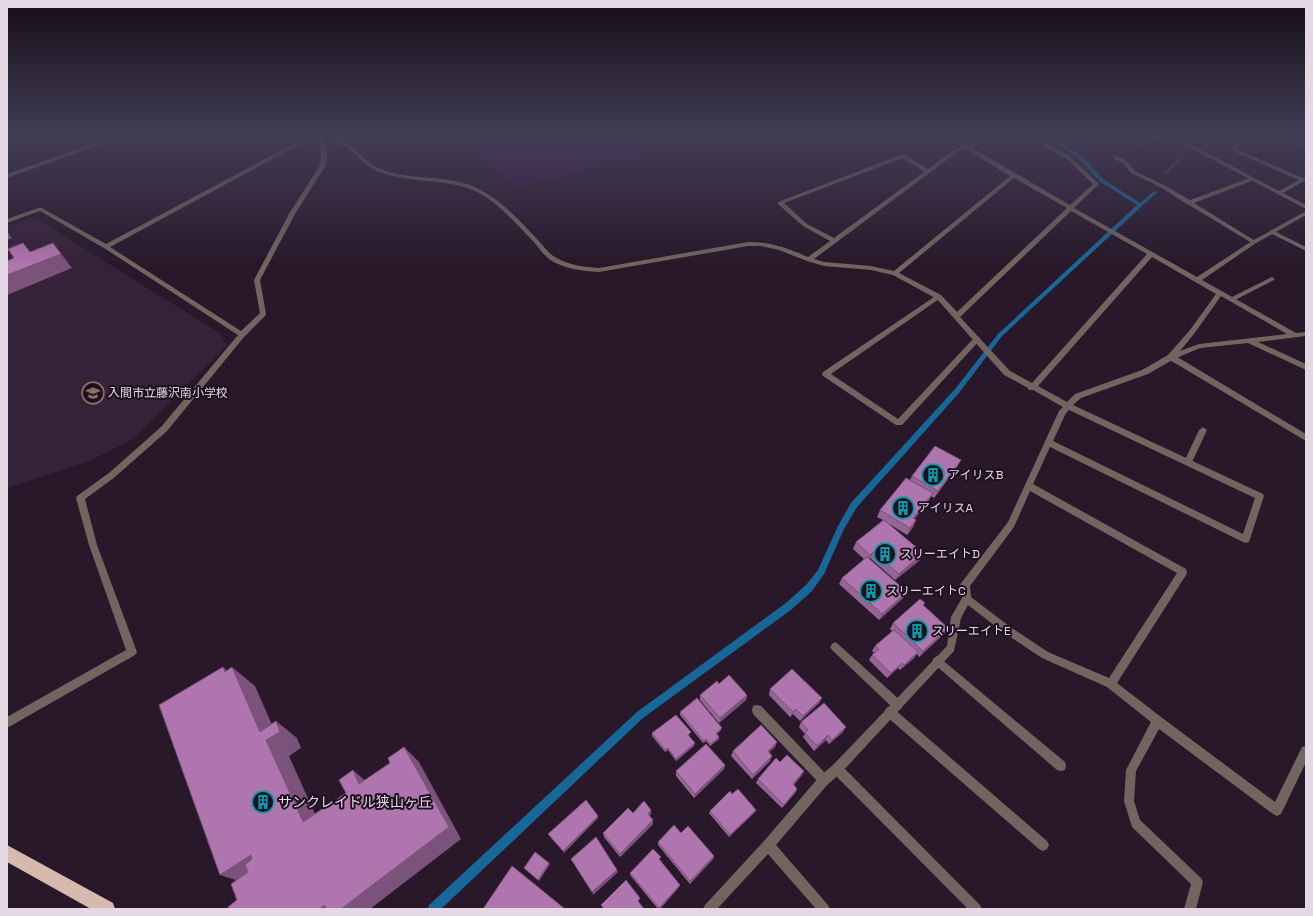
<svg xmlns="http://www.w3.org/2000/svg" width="1313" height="916" viewBox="0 0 1313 916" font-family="'Space Grotesk','Noto Sans JP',sans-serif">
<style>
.built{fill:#352138}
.green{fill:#3d1444}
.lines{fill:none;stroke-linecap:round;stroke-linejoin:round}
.stream{fill:#176898;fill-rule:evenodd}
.path{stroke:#897c8b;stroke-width:2;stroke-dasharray:1.5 2;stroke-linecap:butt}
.service{fill:#726560;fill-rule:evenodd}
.minor{fill:#726560;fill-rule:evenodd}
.tertiary{fill:#726560;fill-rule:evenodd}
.trunk{fill:#d7baae;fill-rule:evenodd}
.wall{fill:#966596}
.shaded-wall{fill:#7a527a}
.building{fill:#af75ae;stroke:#7a527a}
.labels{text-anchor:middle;stroke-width:4;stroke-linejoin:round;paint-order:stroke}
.poi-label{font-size:12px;fill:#e3d8e4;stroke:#1e0f21;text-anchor:start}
.near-poi-label{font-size:14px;fill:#e3d8e4;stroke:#1e0f21;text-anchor:start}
</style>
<rect width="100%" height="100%" fill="#28182a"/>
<path class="built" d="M34,217L221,334L227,346L133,439L89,461L7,488V226Z"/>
<path class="green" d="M463,136H674L642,154L514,189Z"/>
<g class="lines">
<path class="stream" d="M1046,136H1052L1083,157L1103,179L1140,203L1154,191L1158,192L1142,206L1002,336L959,393L857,507L844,529L824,574L812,591L792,609L643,718L441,909H428L429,905L637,712L786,603L806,585L818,570L838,526L851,503L955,389L998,334L1137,205L1099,181L1079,159Z"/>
<path class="path" d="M1166,173L1182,157"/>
<g class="service">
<path d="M1156,136H1164L1142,145L1137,144Z"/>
<path d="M1243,136H1248L1236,149L1305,179V181H1301L1231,150V148Z"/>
<path d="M1281,136H1289L1306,143V147Z"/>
<path d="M1116,156L1127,161L1135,171L1166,186L1190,200L1250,178H1254V180L1194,203L1257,242L1256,243H1252L1189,205L1186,204L1185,203L1162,188L1131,173L1123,163L1114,159L1113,158Z"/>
<path d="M1272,230L1306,247V251L1270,233V231Z"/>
<path d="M1272,277L1275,279L1274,280L1233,301H1231L1228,299Z"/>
<path d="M937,295H939L942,297L831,374L898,419L975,337H979L980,339L979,341L902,425H896L823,376L822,374L823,372Z"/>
<path d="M1168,355H1174L1306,434V441L1168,359L1167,357Z"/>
<path d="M1203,427L1207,430L1192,462L1191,464H1185L1184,462L1199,430Z"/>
<path d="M835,642L838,644L901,701L902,705L901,709L897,710L894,709L1047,841L1049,845L1047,849L1043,851L1039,849L886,716L885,712L886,708L890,707L893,708L832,650L830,647L832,644Z"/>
<path d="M937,656L940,658L1065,762L1066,766L1065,770L1061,771L1057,770L934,664L932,661L934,658Z"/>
<path d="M757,705L761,706L828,776L829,780L828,784L824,785L820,784L753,714L752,710L753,706Z"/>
<path d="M837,764L841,765L980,905L982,909H968L833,773L832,769L833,765Z"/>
</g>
<g class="minor">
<path d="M308,136H315L110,247L241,331L260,313L254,280L289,214L320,165L321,152L317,136H322L327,152L326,165L295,214L260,280L266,314L265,316L244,337L167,431L115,477L85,499L97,545L137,652L135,655L7,728V717L126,650L89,545L76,498L77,496L109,473L161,427L238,335L104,248L40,211L7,223V219L38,208H42L106,244Z"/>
<path d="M325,136C349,136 358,158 378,168C410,182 448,173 479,189C501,200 519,220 536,238C542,244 548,253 555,257C568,265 584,267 599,268L748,242C771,242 787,248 808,257L830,241L803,226L778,204V202L903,154L928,169L955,149L963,147L946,136H952L968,146L993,136H1001L972,148L1070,205L1093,184L1067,159L1045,147L1032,136H1038L1049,145L1071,157L1099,184L1074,208L1197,277L1252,241L1306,211V215L1256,243L1202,280L1296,333L1306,332V336L1258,342L1306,364V370L1248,343L1200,348L1174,359L1148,374L1081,398L1073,405L1263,494L1264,496L1249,542L1246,543L1243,542L1050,447L1033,484L1186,569L1187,572L1186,575L1117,683L1161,717L1275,802L1302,747L1306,746V762L1281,814L1277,816L1273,814L1159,729L1136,771L1134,801L1140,820L1201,878L1203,882L1196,909H1184L1191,884L1132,827L1124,801L1126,770L1151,722L1107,687L1042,658L1003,632L968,605L961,618L954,651L841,773L828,784L776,845L828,905L830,909H816L768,854L717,909H703L705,905L764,841L820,776L833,765L947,646L951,617L962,598L960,585L962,582L1008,522L1059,411L1063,407L1033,390H1029L1028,388L1004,375L937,299L893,275L871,270L824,266L807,261L779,250L761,246H748L599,272C583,271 563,269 549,259C543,254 538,247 533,241C517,225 501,206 481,194C452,178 417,184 386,174C364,167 359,156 341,144C336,141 330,139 325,136ZM966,149L1010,176L894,271L871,266L824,262L814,259L959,151ZM903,158L924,172L834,238L807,224L784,203ZM1014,178L1067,208L957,312L941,295L899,273ZM1071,211L1147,254L1032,383L1010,371L960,317ZM1152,257L1216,294L1190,330L1168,355L1142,370L1075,394L1067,402L1038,386ZM1221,296L1287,334L1199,344L1180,351L1194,334ZM1069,410L1255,498L1243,534L1053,441L1066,413ZM1030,491L1177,573L1109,678L1048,652L1009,626L971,597L970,586L1014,527Z"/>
<path d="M1168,136H1175L1279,191L1306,176V180L1283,193L1306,205V209Z"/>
</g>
<path class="tertiary" d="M115,136H123L7,178V174Z"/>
<path class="trunk" d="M7,845L113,903L115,909H91L7,862Z"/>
</g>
<g class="wall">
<path d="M961,460L957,467L934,498L931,496L929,500L914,519L916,520L913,527L907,535L886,522L923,553L920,560L895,580L870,558L869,559L907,592L903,598L879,620L839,584L842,578L864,559L853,549L856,542L883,520L877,517L880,510L910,480L912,476Z"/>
<path d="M925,603L923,605L944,634L919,657L917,654L914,658L900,670L898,668L887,678L869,660L872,655L874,653L872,651L875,646L892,631L890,629L893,623Z"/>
<path d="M719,684L747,695L746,700L719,723L700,700V695Z"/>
<path d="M770,689L822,698L819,703L800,721L793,714L790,717L769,695Z"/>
<path d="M680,712L721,730L717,734L719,737V739L710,746L706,741L703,743L680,715Z"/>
<path d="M801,722L843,732L829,744L826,740L814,751L803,737L805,734L799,727Z"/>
<path d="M652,733L690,735L689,736L694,746L676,761L668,750L665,752L652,736Z"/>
<path d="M775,747L769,752L772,756L770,761L752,779L731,756L733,751Z"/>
<path d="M725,765L724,769L694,798L676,776V771Z"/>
<path d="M804,771L801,776L794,785L797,789L795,793L782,808L756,783L758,779Z"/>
<path d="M732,794L756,810L755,812L729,837L709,813L710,811Z"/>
<path d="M633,813L651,814L649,816L653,824L620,857L604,837L603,833Z"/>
<path d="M681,833L714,856L713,859L690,884L658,845V842Z"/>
<path d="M661,860L660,861L680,885L679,887L660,909H658L630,875V873Z"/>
</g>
<g class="shaded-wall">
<path d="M7,231L12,238L7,240Z"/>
<path d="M23,243L35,258L53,243L72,268L7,295V275L30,252Z"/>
<path d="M961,460L957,467L934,498L938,491Z"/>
<path d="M933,493L929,500L910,525L913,518Z"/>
<path d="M916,520L913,527L907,535L910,528Z"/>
<path d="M873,552L870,558L867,561L870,555Z"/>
<path d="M923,553L920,560L895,580L899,574Z"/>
<path d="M907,592L903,598L879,620L882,614Z"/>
<path d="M948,628L944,634L919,657L923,651Z"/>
<path d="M918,652L914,658L900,670L904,665Z"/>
<path d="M902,663L898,668L887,678L891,673Z"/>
<path d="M223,667L237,679L232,667L255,686L276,734V721L297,738L301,748L289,756L324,834L303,822Z"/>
<path d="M747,695L746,700L719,723L720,718Z"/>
<path d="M822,698L819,703L800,721L803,716Z"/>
<path d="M796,709L793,714L790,717L793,712Z"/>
<path d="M846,727L843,732L829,744L832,740Z"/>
<path d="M722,728L721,730L715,735L716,733Z"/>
<path d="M828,735L826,740L814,751L817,746Z"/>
<path d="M719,737V739L710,746L711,744Z"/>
<path d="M777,742L775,747L766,755L768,751Z"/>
<path d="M695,743L694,746L676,761V759Z"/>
<path d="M404,747L419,762L461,839L370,909H341Z"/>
<path d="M668,748V750L665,752V750Z"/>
<path d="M772,756L770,761L752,779L753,775Z"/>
<path d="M725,765L724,769L694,798L695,794Z"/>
<path d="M353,770L370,785L359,784Z"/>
<path d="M804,771L801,776L791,788L793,784Z"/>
<path d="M797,789L795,793L782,808L784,805Z"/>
<path d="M651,810V814L648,818V814Z"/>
<path d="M756,810L755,812L729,837L730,835Z"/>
<path d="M598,816V818L564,853L563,851Z"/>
<path d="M653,820V824L620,857V854Z"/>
<path d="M251,855L276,865L248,884L220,875Z"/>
<path d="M714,856L713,859L690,884V881Z"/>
<path d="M549,863L550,864L539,881L538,880Z"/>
<path d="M617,870L618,872L593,895L592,892Z"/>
<path d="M680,885L679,887L660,909H659V908Z"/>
<path d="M325,905L337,909H319Z"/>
</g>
<g class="building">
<path d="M23,243L30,252L53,243L61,254L7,275V261L14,258L8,249Z"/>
<path d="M935,446L961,460L938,491L912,476Z"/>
<path d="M906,478L933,493L913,518L916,520L910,528L880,510Z"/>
<path d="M884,520L923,553L899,574L873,552L870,555L856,542Z"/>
<path d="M867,557L907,592L882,614L842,578Z"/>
<path d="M920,599L925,603L923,605L948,628L923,651L893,623Z"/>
<path d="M894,630L918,652L904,665L902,663L891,673L872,655L879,649L875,646Z"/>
<path d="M223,667L225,672L232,667L260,732L276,721L280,732L266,740L303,822L346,793L339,780L353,770L359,784L390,763L388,758L404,747L449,827L341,909H326L325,905L319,909H229L228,907L237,900L231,884L248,872L245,865L252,859L251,855L220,875L159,705Z"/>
<path d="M792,669L822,698L803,716L796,709L793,712L770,689Z"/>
<path d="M729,675L747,695L720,718L700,695L717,681L719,684Z"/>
<path d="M697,698L722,728L716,733L719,737L711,744L706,739L704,741L680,712Z"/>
<path d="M824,703L846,727L832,740L828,735L817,746L805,733L808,730L801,722Z"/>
<path d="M676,715L691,732L688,735L695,743L676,759L668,748L665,750L652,733Z"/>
<path d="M761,725L777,742L768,751L772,756L753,775L733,751Z"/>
<path d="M706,744L725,765L695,794L676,771Z"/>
<path d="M787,755L804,771L793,784L797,789L784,805L758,779L776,758L780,762Z"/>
<path d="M738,789L756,810L730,835L710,811L730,791L732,794Z"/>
<path d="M586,800L598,816L563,851L548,834Z"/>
<path d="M644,801L651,810L648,814L653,820L620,854L603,833L628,808L633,813Z"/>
<path d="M674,825L681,833L688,826L714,856L690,881L658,842Z"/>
<path d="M596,837L617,870L592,892L571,859Z"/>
<path d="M653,849L661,857L659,859L680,885L659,908L630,873Z"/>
<path d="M535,852L549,863L538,880L524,868Z"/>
<path d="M512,866L565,909H483Z"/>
<path d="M626,880L640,898L638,901L644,909H604L601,905Z"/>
</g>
<linearGradient id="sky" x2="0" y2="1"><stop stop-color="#160d17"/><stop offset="0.51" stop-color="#423d55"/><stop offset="1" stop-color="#423d55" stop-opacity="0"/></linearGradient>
<rect width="1313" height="265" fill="url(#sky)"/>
<defs>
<g id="school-ring" transform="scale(1.15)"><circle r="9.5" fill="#1e0f21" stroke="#8d6e63" stroke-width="1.5"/><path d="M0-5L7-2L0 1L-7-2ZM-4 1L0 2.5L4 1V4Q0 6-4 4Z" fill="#8d6e63"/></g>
<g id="building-ring" transform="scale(1.15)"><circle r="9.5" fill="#1e0f21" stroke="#0f9aa8" stroke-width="1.5"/><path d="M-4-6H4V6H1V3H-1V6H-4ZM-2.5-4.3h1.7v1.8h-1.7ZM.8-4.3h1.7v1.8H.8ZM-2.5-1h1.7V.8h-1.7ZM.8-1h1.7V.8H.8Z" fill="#0f9aa8"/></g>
</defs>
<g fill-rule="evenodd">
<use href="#school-ring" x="93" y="393"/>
<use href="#building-ring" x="933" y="475"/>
<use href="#building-ring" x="903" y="508"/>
<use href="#building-ring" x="885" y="554"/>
<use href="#building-ring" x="871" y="591"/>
<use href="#building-ring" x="917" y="631"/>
<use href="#building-ring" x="263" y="802"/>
</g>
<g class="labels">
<g class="poi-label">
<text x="108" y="397">入間市立藤沢南小学校</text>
<text x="948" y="479">アイリスB</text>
<text x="918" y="512">アイリスA</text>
<text x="900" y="558">スリーエイトD</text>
<text x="886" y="595">スリーエイトC</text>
<text x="932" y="635">スリーエイトE</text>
</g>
<g class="near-poi-label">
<text x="278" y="807">サンクレイドル狭山ヶ丘</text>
</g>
</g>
<rect width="1313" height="916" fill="none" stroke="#e3d8e4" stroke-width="16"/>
</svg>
